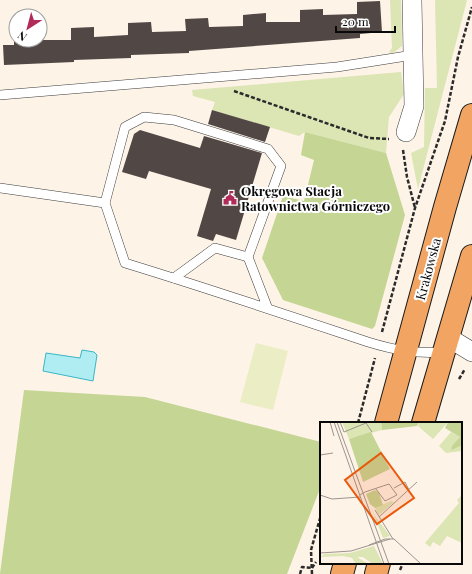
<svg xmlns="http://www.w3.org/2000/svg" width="472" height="574" viewBox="0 0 472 574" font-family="'Playfair Display',serif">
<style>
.green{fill:#dce5b4}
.forest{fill:#c4d594}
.pitch{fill:#ebedc5}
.water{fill:#afedf2;stroke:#3ab6c5}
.building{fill:#514846}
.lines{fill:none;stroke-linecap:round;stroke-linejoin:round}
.service-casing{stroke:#3c3c3c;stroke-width:10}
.minor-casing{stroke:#3c3c3c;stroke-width:20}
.primary-casing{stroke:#1a1a1a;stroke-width:24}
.path{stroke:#2b2b2b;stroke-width:2.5;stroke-dasharray:4 2;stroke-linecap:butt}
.service{stroke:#fff;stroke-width:9}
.minor{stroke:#fff;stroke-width:19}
.primary{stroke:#f2a563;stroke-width:22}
.labels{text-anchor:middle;stroke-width:4;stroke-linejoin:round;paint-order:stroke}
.poi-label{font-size:13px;font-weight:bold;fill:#090909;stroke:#fff;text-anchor:start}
.street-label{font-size:13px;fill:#090909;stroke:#fff}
.inset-road{fill:none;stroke:#9c958e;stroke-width:1}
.view{fill:#e8590c;fill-opacity:0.15;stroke:#e8590c;stroke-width:2}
.inset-edge{fill:none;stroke:#090909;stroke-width:2}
</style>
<rect width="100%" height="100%" fill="#fef3e7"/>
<g class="green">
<path d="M390,0H401L402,46L393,53L389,52L392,48Z"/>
<path d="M435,0H467L418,189L411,153L424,147L425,88H437Z"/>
<path d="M401,72L404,94L389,117L386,153L305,132L299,136L212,110L215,102L193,96L192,90Z"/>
</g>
<g class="forest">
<path d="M305,132L386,153L405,215L375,326L372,329L283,300L262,258L283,196L304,201L314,160L301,155Z"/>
<path d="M24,390L145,397L321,442V486L287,574H0Z"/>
</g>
<path class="pitch" d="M256,343L288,351L273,410L240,402Z"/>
<path class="water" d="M82,350L94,352L97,355L93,381L43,371L46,353L80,358Z"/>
<g class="building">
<path d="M380,1L382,32L360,34V38L189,51V53L131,55V58L74,60V62L4,65L3,45H14V40H71V28L94,27V37L128,35V23L151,22L152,32L186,31L185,19L208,18L209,27L243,26V15L266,13V22H300V10L323,9V15L357,14V2Z"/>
<path d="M212,110L270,127L265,142L208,124Z"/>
<path d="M140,130L200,148L204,136L262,153L236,240L216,234L213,241L197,236L211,189L149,171L146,179L122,172L134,134Z"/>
</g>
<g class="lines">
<g class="service-casing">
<g id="service">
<path d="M0,95L337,67L413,55"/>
<path d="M0,188L105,203"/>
<path d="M174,278L215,248L248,257"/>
<path d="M268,309L248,257L281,166L268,149L174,120L144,117L125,127L105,203L125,263C207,288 287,315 368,342C394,350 416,354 443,352"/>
</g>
</g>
<g class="minor-casing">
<g id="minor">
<path d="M406,132L414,106L412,0"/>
<path d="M449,338L472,352"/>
</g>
</g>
<g class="primary-casing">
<g id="primary">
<path d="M386,423L445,207L472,115"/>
<path d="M423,423L472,256"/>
<path d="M342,574L345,563"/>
<path d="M376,574L379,563"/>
</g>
</g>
<g class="path">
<path d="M234,91L369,138L389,139"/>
<path d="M403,150L407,177L415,208"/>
<path d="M382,332L415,208L445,121L458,57L472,7"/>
<path d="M459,379L465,369"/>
<path d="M358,423L375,358"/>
<path d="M312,568L316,562"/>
<path d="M400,570L403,563"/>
<path d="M300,574L302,567L312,568"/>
<path d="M312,574L311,550L321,515"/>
</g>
<use href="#service" class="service"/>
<use href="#minor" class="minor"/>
<use href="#primary" class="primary"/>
</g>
<defs>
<g id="civic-bare" transform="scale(1.08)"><path d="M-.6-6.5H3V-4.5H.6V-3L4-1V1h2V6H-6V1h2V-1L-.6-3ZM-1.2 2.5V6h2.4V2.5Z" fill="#b12a58" stroke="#fff" stroke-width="2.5" paint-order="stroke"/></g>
</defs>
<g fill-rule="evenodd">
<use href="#civic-bare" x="230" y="198"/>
</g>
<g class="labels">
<g class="poi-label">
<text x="241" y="196">Okręgowa Stacja<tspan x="241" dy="15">Ratownictwa Górniczego</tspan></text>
</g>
<g class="street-label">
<text transform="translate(428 269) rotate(-75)" y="5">Krakowska</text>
</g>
</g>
<g transform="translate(320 422)">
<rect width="142" height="142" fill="#fef3e7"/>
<path d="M22,0H61L62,8L29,17ZM99,0H128L113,17L98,4ZM131,10L140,15L131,27L142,23V29L126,31L119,24ZM142,73V121L127,114L120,124L113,120L110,125L105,121L139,81L137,78ZM71,79L74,80L59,93L55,86ZM51,85L55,94L70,114L63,116ZM54,124L63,142H53L43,135H37L48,142H36L32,136L23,134L0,135L5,132L30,131Z" fill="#dce5b4"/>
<path d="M61,0H99L97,4L62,8ZM128,0H142V23L134,27L131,28L132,24L140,15L125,6ZM51,10L70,47L43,60L29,17ZM55,68L59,71L63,83L55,86L50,82L46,72Z" fill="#c4d594"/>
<path class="inset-road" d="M10,0L14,14M14,0L64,142M17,0L69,142M20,0L24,10L46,1L52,10M0,33L13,31M74,66L85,60L89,68M0,73L12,77L40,75M40,73L45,70L69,62L77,73L65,79L56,67M55,88L73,117M59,95L97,60M49,123L65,117H74L101,142M0,131L31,129L70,117"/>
<path class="view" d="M61,31L94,76L57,102L25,58Z"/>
<rect width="142" height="142" class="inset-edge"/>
</g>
<g transform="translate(28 28) rotate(216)"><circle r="19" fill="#ffffff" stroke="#9d9d9d"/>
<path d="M0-3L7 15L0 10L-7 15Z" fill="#b12a58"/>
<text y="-6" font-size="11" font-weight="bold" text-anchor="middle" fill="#090909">N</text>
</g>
<path d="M336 26v6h59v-6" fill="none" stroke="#090909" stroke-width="2"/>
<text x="342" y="26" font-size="12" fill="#090909" stroke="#ffffff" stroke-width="3" paint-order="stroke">20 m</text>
</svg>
